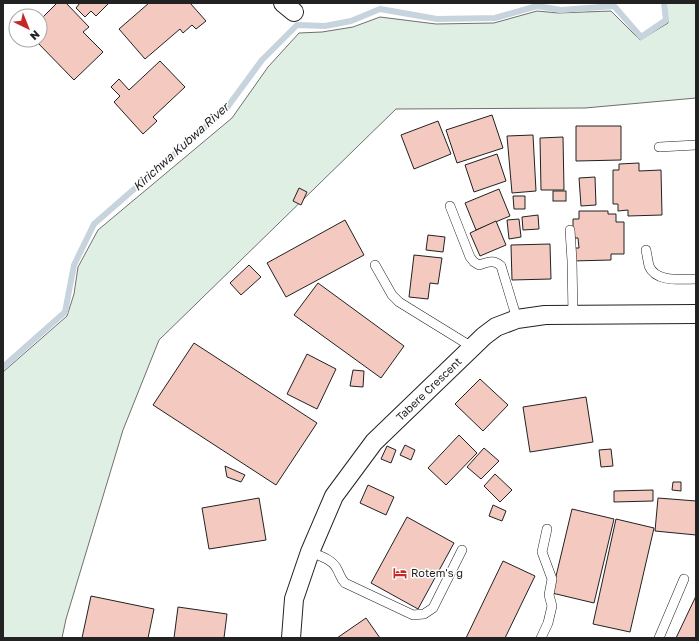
<svg xmlns="http://www.w3.org/2000/svg" width="699" height="641" viewBox="0 0 699 641" font-family="'Golos Text',sans-serif">
<style>
.green{fill:#e0efe3;stroke:#6f6f6f}
.lines{fill:none;stroke-linecap:round;stroke-linejoin:round}
.stream{stroke:#c7d3dd;stroke-width:6}
.building{fill:#f3c9c0;stroke:#222}
.lane-casing{stroke:#222;stroke-width:10}
.street-casing{stroke:#222;stroke-width:20}
.lane{stroke:#fff;stroke-width:9}
.street{stroke:#fff;stroke-width:18}
.labels{text-anchor:middle;stroke-width:3;stroke-linejoin:round;paint-order:stroke}
.street-label{font-size:11px;fill:#222;stroke:#fff}
.poi-label{font-size:11px;fill:#222;stroke:#fff;text-anchor:start}
.water-label{font-size:12px;font-style:italic;fill:#222;stroke:#fff}
</style>
<rect width="100%" height="100%" fill="#fff"/>
<path class="green" d="M666,3H696V98L585,108L396,109L159,340L123,430L66,619L62,638H3V372L67,316L74,294L78,267L98,230L232,118L268,67L299,33L322,32L353,27L380,17L436,24L494,23L537,11L558,13L611,11L640,40L668,23Z"/>
<g class="lines">
<path class="stream" d="M3,367L65,312L74,265L94,224L226,109L262,60L297,25L325,26L351,21L380,9L437,19L495,18L537,6L561,10L614,6L641,37L666,20L664,3"/>
</g>
<g class="building">
<path d="M57,3H66L89,27L83,32L103,52L74,80L35,40H40V20Z"/>
<path d="M80,3H109L96,16L91,11L85,17L76,8Z"/>
<path d="M149,3H190L206,21L196,29L192,25L183,33L180,29L145,59L119,29Z"/>
<path d="M160,61L185,87L153,117L157,121L143,134L114,102L120,96L111,87L119,79L129,90Z"/>
<path d="M492,115L503,148L457,163L446,130Z"/>
<path d="M438,121L451,154L414,169L401,135Z"/>
<path d="M576,126H621V160L576,161Z"/>
<path d="M533,135L536,191L512,193L507,136Z"/>
<path d="M563,137L564,190H541L540,138Z"/>
<path d="M497,154L506,181L474,192L465,165Z"/>
<path d="M639,163V171L661,170L662,215L628,216V210L618,211V204H613V170H619V164Z"/>
<path d="M595,177L596,205L581,206L579,178Z"/>
<path d="M299,188L307,192L301,205L293,201Z"/>
<path d="M499,189L510,216L476,230L465,203Z"/>
<rect x="553" y="191" width="13" height="10"/>
<path d="M513,196H525V209H514Z"/>
<path d="M579,211H608V214H616V222H624V254H611V260L572,261V248H579L578,238H573V219H579Z"/>
<path d="M538,215L539,229L523,230L522,217Z"/>
<path d="M519,219L521,237L509,239L507,220Z"/>
<path d="M345,220L364,255L286,297L267,263Z"/>
<path d="M496,221L506,245L480,256L470,233Z"/>
<path d="M428,235L445,237L443,252L426,250Z"/>
<path d="M550,244L551,279L512,280L511,245Z"/>
<path d="M414,255L442,258L438,284L430,283L428,299L409,297Z"/>
<path d="M249,265L261,277L241,295L230,283Z"/>
<path d="M318,283L404,346L381,378L294,315Z"/>
<path d="M194,343L317,423L276,485L153,405Z"/>
<path d="M307,354L336,369L317,409L287,394Z"/>
<path d="M353,370L364,371L363,387L350,386Z"/>
<path d="M480,379L508,405L483,431L455,404Z"/>
<path d="M586,397L593,442L530,452L523,407Z"/>
<path d="M459,435L477,453L446,485L428,468Z"/>
<path d="M405,445L415,450L411,460L400,455Z"/>
<path d="M387,446L396,450L391,463L381,459Z"/>
<path d="M484,448L499,461L481,479L467,467Z"/>
<path d="M611,449L613,466L601,467L599,450Z"/>
<path d="M225,466L245,475L241,482L227,477Z"/>
<path d="M495,474L512,490L500,502L484,486Z"/>
<path d="M673,482H681V491L672,490Z"/>
<path d="M368,485L394,497L386,515L360,503Z"/>
<path d="M653,490V501L614,502V491Z"/>
<path d="M259,498L266,540L209,549L202,508Z"/>
<path d="M658,498L696,501V535L655,531Z"/>
<path d="M493,505L506,511L502,521L489,516Z"/>
<path d="M572,509L614,519L594,603L552,593Z"/>
<path d="M407,517L454,543L418,609L371,583Z"/>
<path d="M616,519L654,528L630,632L593,624Z"/>
<path d="M503,561L535,576L505,638H466Z"/>
<path d="M91,596L154,609L148,638H82Z"/>
<path d="M696,596V638H676Z"/>
<path d="M178,607L227,614L224,638H174Z"/>
<path d="M366,618L380,638H337Z"/>
</g>
<g class="lines">
<g class="lane-casing">
<g id="lane">
<path d="M659,147L696,145"/>
<path d="M450,206L470,257L474,262L479,265C488,262 494,259 501,266L517,319"/>
<path d="M570,230L572,261L573,315"/>
<path d="M646,250C647,255 648,261 649,266C656,283 682,279 696,279"/>
<path d="M375,265L392,295L399,302L472,347"/>
<path d="M310,552C320,556 332,559 337,569C340,574 340,578 345,583L413,615L424,614L433,608L462,550"/>
<path d="M541,638L548,623L552,606L549,595L552,579L542,552L547,529"/>
<path d="M659,638L684,579"/>
</g>
</g>
<g class="street-casing">
<g id="street">
<path d="M283,3L294,12"/>
<path id="s1" d="M291,638L294,599L310,552L334,496L374,442L484,336L496,327L517,319L545,315L696,314"/>
</g>
</g>
<use href="#lane" class="lane"/>
<use href="#street" class="street"/>
</g>
<defs>
<g id="hotel-bare" transform="scale(1.08)"><path d="M-6-4.5h1.5V1H6V5H4.5V3h-9V5H-6ZM-4 0a1.8 1.8 0 1 1 3.6 0ZM.5 0V-2.5h3Q6-2.5 6 0Z" fill="#c62828" stroke="#fff" stroke-width="2.5" paint-order="stroke"/></g>
</defs>
<g fill-rule="evenodd">
<use href="#hotel-bare" x="400" y="573"/>
</g>
<g class="labels">
<g class="street-label">
<text dy="4" stroke="none"><textPath href="#s1" startOffset="293">Tabere Crescent</textPath></text>
</g>
<g class="poi-label">
<text x="411" y="577">Rotem's g</text>
</g>
<g class="water-label">
<text transform="translate(181 147) rotate(-42)" y="4">Kirichwa Kubwa River</text>
</g>
</g>
<rect width="699" height="641" fill="none" stroke="#222222" stroke-width="8"/>
<g transform="translate(28 28) rotate(137)"><circle r="19" fill="#ffffff" stroke="#a7a7a7"/>
<path d="M0-3L7 15L0 10L-7 15Z" fill="#c62828"/>
<text y="-6" font-size="11" font-weight="bold" text-anchor="middle" fill="#222222">N</text>
</g>
</svg>
